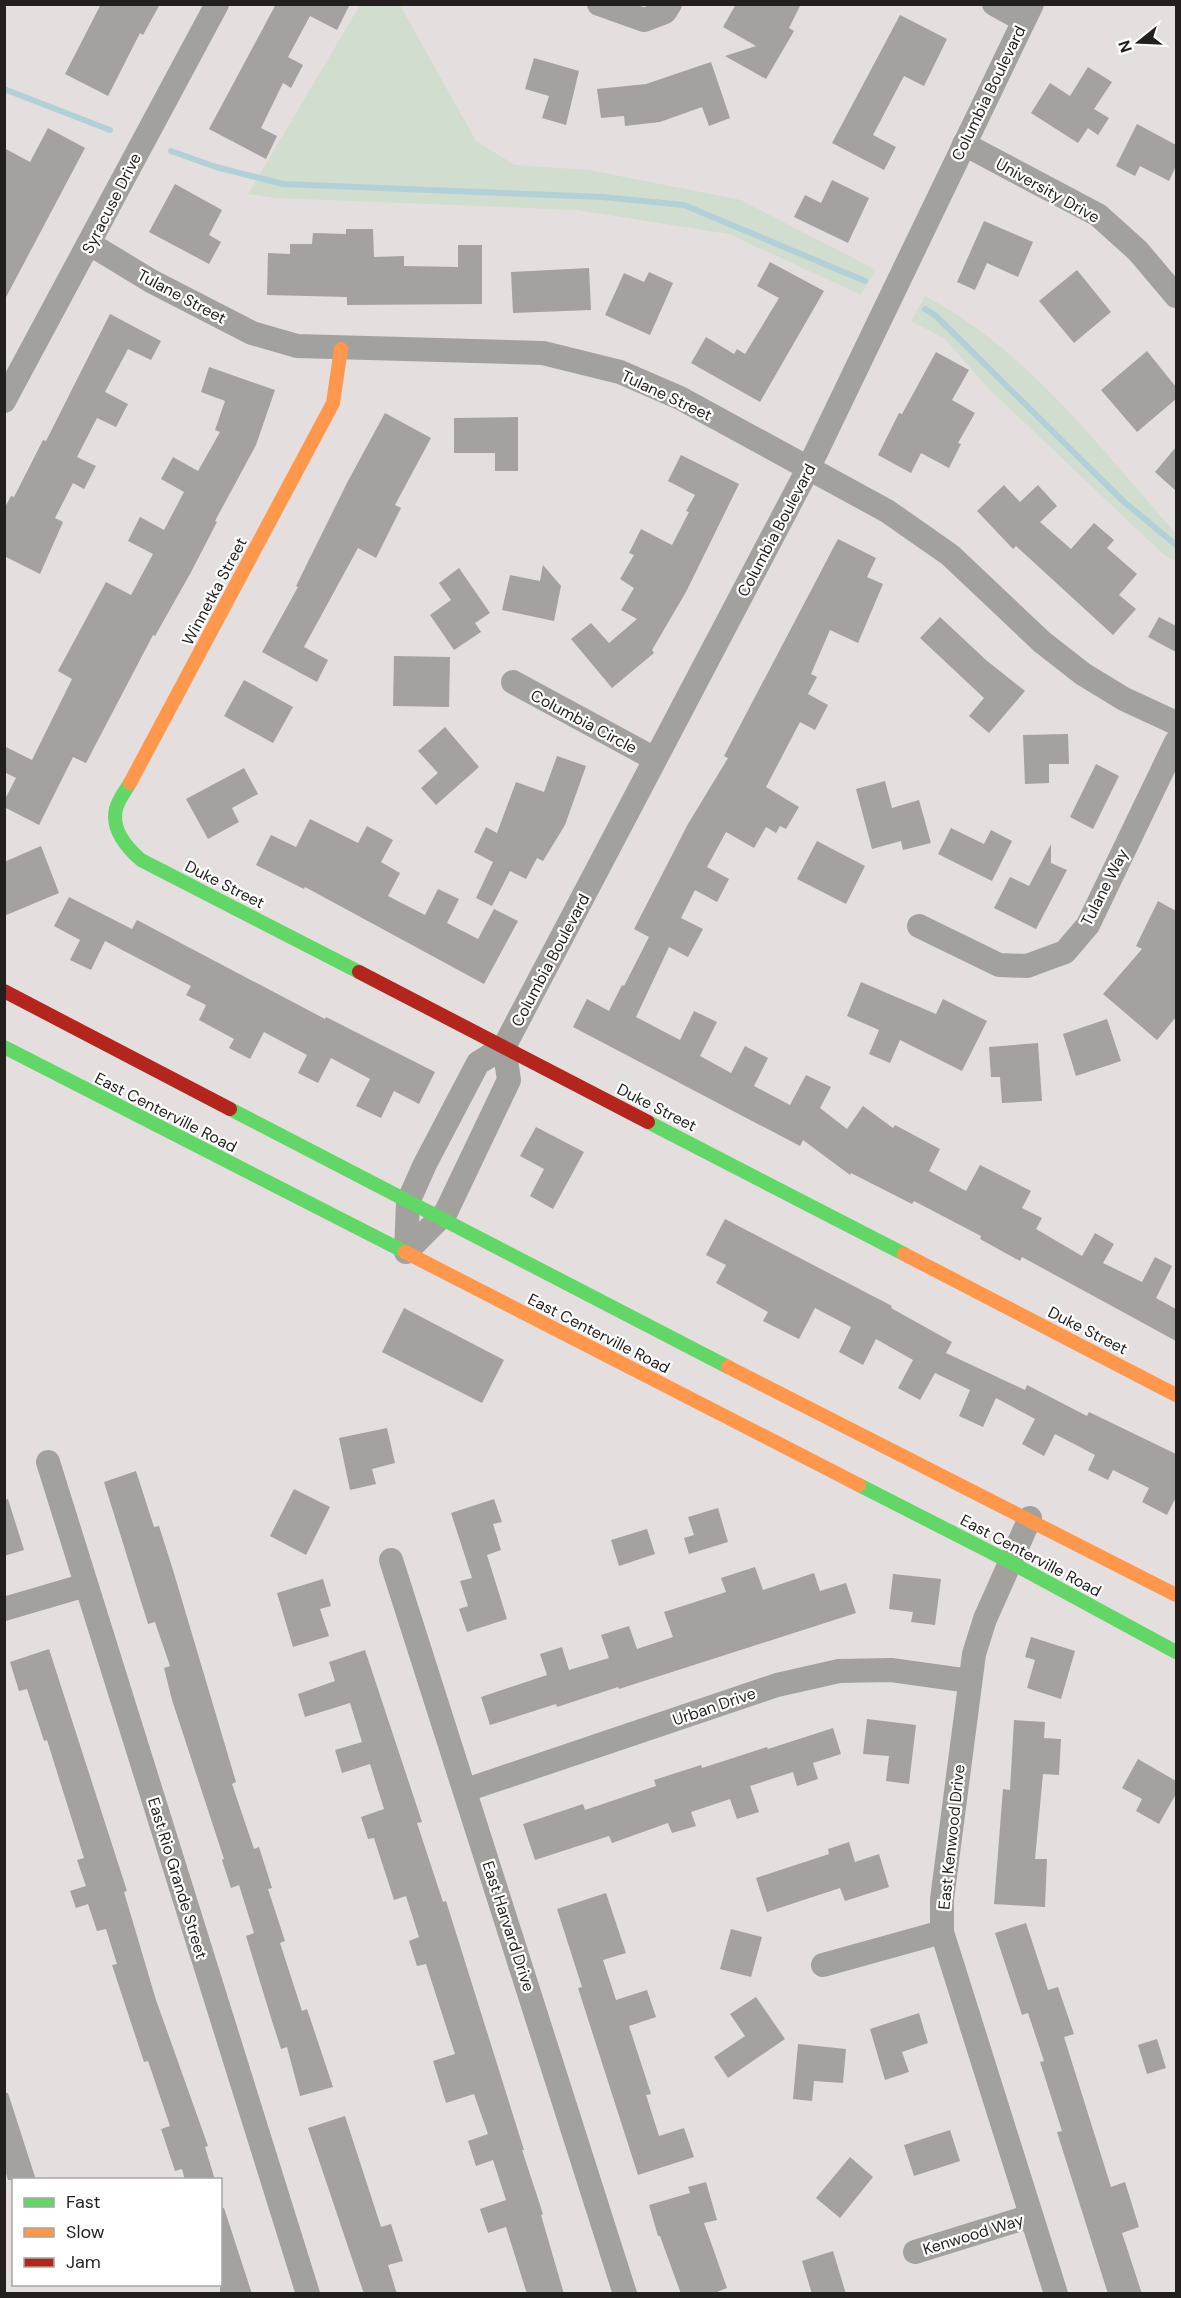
<svg xmlns="http://www.w3.org/2000/svg" width="1181" height="2298" viewBox="0 0 1181 2298" font-family="'DM Sans',sans-serif">
<style>
.green{fill:#d1ddce}
.lines{fill:none;stroke-linecap:round;stroke-linejoin:round}
.stream{stroke:#b2d0d8;stroke-width:6}
.building{fill:#a5a1a0}
.street{stroke:#a3a19d;stroke-width:24}
.fast{stroke:#63d668;stroke-width:14}
.slow{stroke:#ff974d;stroke-width:14}
.jam{stroke:#b3261e;stroke-width:14}
.labels{text-anchor:middle;stroke-width:4.5;stroke-linejoin:round;paint-order:stroke}
.street-label{font-size:16px;fill:#221f1e;stroke:#fff}
</style>
<rect width="100%" height="100%" fill="#e4dfde"/>
<g class="green">
<path d="M360,5H400L476,141L515,165L589,170L741,200L876,270L861,295L729,234L577,210L276,198L248,194Z"/>
<path d="M925,296C1028,350 1101,449 1176,534V561L1164,555L989,389L945,339L911,321Z"/>
</g>
<g class="lines">
<g class="stream">
<path d="M4,89L110,130"/>
<path d="M171,151L216,167L283,184L603,197L684,205L865,281"/>
<path d="M925,309L936,316L1123,501L1176,545"/>
</g>
</g>
<g class="building">
<path d="M101,4H160L143,35L140,33L108,96L65,74Z"/>
<path d="M276,4H350L337,30L310,16L288,57L303,65L291,88L283,83L261,128L277,136L266,159L209,129Z"/>
<path d="M736,4H801L789,28L794,31L766,79L725,56L756,46L723,27Z"/>
<path d="M900,15L947,39L924,86L904,76L873,135L896,147L884,170L832,143Z"/>
<path d="M534,58L579,71L566,125L542,118L549,96L525,89Z"/>
<path d="M711,62L730,118L709,126L702,107L660,122L625,126L624,116L601,118L597,89L646,84Z"/>
<path d="M1088,67L1112,82L1094,109L1109,118L1098,135L1088,128L1078,143L1031,113L1050,83L1070,96Z"/>
<path d="M1137,124L1176,145V166L1169,181L1140,166L1135,176L1116,166Z"/>
<path d="M48,128L85,148L4,301V148L30,162Z"/>
<path d="M832,180L869,198L848,243L794,217L805,195L821,203Z"/>
<path d="M175,184L222,210L209,235L221,242L209,264L149,232Z"/>
<path d="M984,221L1033,242L1018,277L987,263L975,290L957,282Z"/>
<path d="M346,229H373L374,257L404,256V266L458,267V245H482V304L347,305V297L267,295L268,253L290,254V244H312L313,233L346,234Z"/>
<path d="M770,262L824,291L760,402L691,363L706,337L734,354L737,349L745,354L779,298L757,286Z"/>
<path d="M589,268L591,310L513,313L511,272Z"/>
<path d="M1077,270L1111,312L1074,343L1039,301Z"/>
<path d="M649,272L673,283L650,335L605,315L624,273L644,282Z"/>
<path d="M110,314L161,341L151,360L128,349L105,392L128,404L116,427L97,418L77,457L96,466L84,489L73,483L55,518L63,522L40,574L4,556V509L11,496L14,497L43,440L46,441Z"/>
<path d="M1147,351L1176,387V399L1137,432L1101,390Z"/>
<path d="M936,352L969,370L952,400L975,413L958,443L961,444L949,468L921,453L911,473L878,455L899,413L902,414Z"/>
<path d="M209,367L275,390L256,445L215,521L217,522L190,574L155,636L153,635L86,763L73,757L39,825L4,807V801L16,778L4,772V746L32,760L72,679L58,671L106,582L131,595L153,554L128,541L140,517L164,530L184,492L161,479L173,457L198,471L220,432L215,430L225,401L201,392Z"/>
<path d="M385,413L431,438L395,505L401,508L376,558L358,548L304,647L328,660L317,682L262,652L298,587L296,586L348,481Z"/>
<path d="M518,417V471H495V453H454V418Z"/>
<path d="M1176,447V491L1155,472Z"/>
<path d="M681,455L739,484L686,592L652,650L654,653L612,688L571,639L591,623L609,643L637,619L621,610L634,588L620,579L634,555L629,553L641,529L672,545L689,512L686,511L695,495L668,481Z"/>
<path d="M1004,485L1020,502L1038,485L1057,506L1040,522L1071,549L1094,523L1114,540L1107,548L1137,574L1119,595L1136,609L1113,635L1016,546L1013,549L977,511Z"/>
<path d="M838,539L876,558L867,577L883,584L858,643L830,630L811,674L817,677L808,694L828,705L815,730L800,722L766,787L799,807L786,829L780,826L776,833L766,827L754,848L726,832L707,867L729,879L717,902L695,890L681,918L703,929L688,957L669,947L636,1017L680,1040L694,1011L717,1022L700,1056L731,1073L745,1046L768,1058L754,1086L790,1105L806,1075L831,1087L820,1108L847,1129L863,1106L893,1128L895,1125L940,1149L929,1171L966,1191L980,1165L1031,1191L1022,1208L1042,1218L1036,1229L1082,1256L1095,1233L1114,1244L1103,1263L1142,1282L1155,1257L1172,1266L1156,1298L1176,1309V1341L1022,1257L1020,1261L980,1239L981,1236L914,1201L912,1204L851,1173L850,1175L803,1140L800,1146L573,1027L587,999L609,1011L622,985L624,986L649,937L634,929L688,824L728,758L724,756Z"/>
<path d="M543,565L561,586L554,621L502,610L510,575L540,581Z"/>
<path d="M459,568L490,613L475,623L481,632L454,650L430,615L451,600L439,583Z"/>
<path d="M940,617L986,660L1025,691L989,733L969,716L984,698L920,638Z"/>
<path d="M1159,617L1176,626V652L1148,637Z"/>
<path d="M394,656L450,657L449,707L393,706Z"/>
<path d="M244,680L293,707L273,743L224,716Z"/>
<path d="M445,727L479,767L436,805L421,788L438,773L418,751Z"/>
<path d="M1068,734L1069,764H1049V783L1025,784L1023,735Z"/>
<path d="M557,756L586,766L565,825L543,861L537,858L526,879L510,871L492,906L476,898L493,862L474,852L486,827L497,833L516,782L544,792Z"/>
<path d="M1096,764L1119,776L1093,829L1070,817Z"/>
<path d="M244,768L258,794L232,808L239,822L208,839L186,799Z"/>
<path d="M885,781L892,808L919,800L931,843L903,850L901,841L872,849L856,789Z"/>
<path d="M310,819L358,843L367,826L393,840L381,862L400,873L388,896L425,915L438,889L459,899L447,923L478,939L494,909L518,921L484,984L305,887L304,889L256,865L271,835L296,847Z"/>
<path d="M951,828L984,844L991,830L1012,841L992,881L938,854Z"/>
<path d="M817,841L865,866L846,904L797,879Z"/>
<path d="M1051,844V863L1067,870L1036,929L994,908L1010,877L1029,886Z"/>
<path d="M41,846L59,893L4,916V862Z"/>
<path d="M69,897L132,929L137,920L325,1019L326,1017L435,1072L419,1104L394,1091L381,1118L356,1106L370,1079L331,1058L318,1083L298,1073L307,1055L264,1032L250,1059L229,1048L234,1039L199,1020L206,1005L186,995L191,986L105,941L91,970L70,960L80,940L54,926Z"/>
<path d="M1158,901L1176,911V1017L1157,1040L1103,994L1142,949L1136,946Z"/>
<path d="M861,982L936,1014L943,999L987,1021L962,1071L900,1040L890,1063L869,1054L879,1030L847,1016Z"/>
<path d="M1107,1019L1121,1061L1076,1076L1063,1034Z"/>
<path d="M1038,1043L1042,1101L1002,1103L1000,1077H991L989,1047Z"/>
<path d="M536,1127L584,1152L553,1209L530,1196L544,1169L520,1156Z"/>
<path d="M725,1219L892,1306L891,1308L952,1342L946,1353L1025,1390L1027,1385L1087,1416L1089,1412L1176,1454V1497L1167,1515L1142,1502L1149,1488L1113,1470L1108,1480L1088,1470L1095,1455L1055,1434L1044,1456L1022,1444L1035,1419L996,1398L983,1427L959,1416L970,1390L935,1373L920,1400L898,1388L913,1360L876,1339L863,1365L839,1352L851,1327L815,1308L799,1339L763,1321L768,1312L716,1283L726,1265L706,1255Z"/>
<path d="M404,1308L504,1360L482,1403L382,1352Z"/>
<path d="M387,1428L395,1463L372,1469L376,1484L350,1490L339,1438Z"/>
<path d="M136,1471L154,1527L159,1526L173,1570L236,1782L232,1784L254,1849L259,1847L272,1888L268,1889L285,1941L280,1943L302,2011L307,2009L333,2087L300,2096L287,2047L281,2049L272,2021L246,1936L254,1933L239,1885L231,1888L222,1860L224,1859L172,1700L164,1668L170,1666L155,1622L148,1624L104,1482Z"/>
<path d="M294,1489L330,1507L306,1555L270,1536Z"/>
<path d="M8,1499L24,1550L4,1556V1500Z"/>
<path d="M494,1499L502,1522L493,1524L501,1550L487,1555L507,1619L467,1632L459,1609L468,1606L460,1581L472,1578L451,1513Z"/>
<path d="M718,1508L728,1542L689,1554L684,1538L694,1535L688,1517Z"/>
<path d="M647,1529L655,1554L619,1566L611,1540Z"/>
<path d="M755,1567L763,1590L814,1573L820,1591L846,1583L856,1613L619,1689L618,1687L557,1707L556,1704L490,1725L481,1697L547,1675L540,1654L562,1647L569,1670L609,1658L601,1635L629,1626L637,1649L673,1637L664,1612L726,1592L721,1578Z"/>
<path d="M893,1574L941,1579L935,1625L911,1622L913,1612L889,1609Z"/>
<path d="M323,1579L331,1606L320,1609L329,1636L293,1647L277,1593Z"/>
<path d="M1031,1637L1075,1651L1061,1699L1027,1688L1035,1660L1025,1657Z"/>
<path d="M49,1649L127,1891L124,1892L156,2000L208,2146L205,2147L215,2180H185L182,2169L175,2171L161,2129L170,2126L148,2061L144,2062L112,1965L117,1964L106,1929L97,1931L88,1904L76,1908L70,1891L86,1886L77,1860L84,1858L47,1740L44,1741L27,1689L19,1691L10,1662Z"/>
<path d="M365,1650L422,1822L417,1823L443,1902L446,1901L524,2150H522L543,2214L541,2215L564,2294H527L506,2227L488,2233L480,2209L506,2200L493,2160L476,2166L468,2141L488,2134L474,2094L446,2103L433,2061L455,2054L426,1964L417,1966L409,1941L419,1937L406,1896L394,1900L374,1838L368,1839L361,1817L384,1809L370,1764L342,1773L335,1750L362,1742L350,1703L305,1717L298,1694L335,1681L329,1662Z"/>
<path d="M867,1719L916,1725L909,1784L886,1781L889,1756L863,1754Z"/>
<path d="M1014,1720L1045,1722L1044,1738L1061,1739L1059,1775L1043,1774L1035,1859H1047L1045,1907L994,1904L1003,1789L1010,1790Z"/>
<path d="M833,1728L841,1754L813,1763L818,1779L797,1786L793,1772L750,1786L759,1812L737,1819L730,1799L691,1812L696,1826L672,1833L668,1823L612,1843L609,1836L535,1860L523,1824L583,1804L585,1810L656,1786L654,1780L701,1765L702,1768L767,1747L768,1749Z"/>
<path d="M1138,1759L1176,1781V1794L1159,1824L1136,1811L1142,1799L1122,1788Z"/>
<path d="M849,1842L855,1862L879,1854L889,1887L845,1901L840,1888L767,1912L756,1878L829,1854L828,1849Z"/>
<path d="M606,1893L626,1953L603,1960L616,2000L647,1990L656,2017L629,2026L651,2094L646,2095L659,2136L684,2128L694,2157L638,2175L578,1988L582,1987L557,1909Z"/>
<path d="M1026,1923L1048,1990L1058,1987L1074,2034L1064,2037L1111,2187L1125,2182L1139,2227L1122,2233L1142,2294H1108L1057,2132L1062,2131L1040,2062L1044,2061L1028,2013L1022,2015L995,1933Z"/>
<path d="M731,1929L762,1937L751,1977L720,1969Z"/>
<path d="M756,1997L785,2039L728,2078L714,2057L745,2036L730,2014Z"/>
<path d="M919,2013L928,2043L902,2052L909,2072L885,2080L870,2029Z"/>
<path d="M1157,2039L1166,2068L1147,2074L1138,2045Z"/>
<path d="M798,2044L846,2049L843,2083L814,2081L812,2101L793,2099Z"/>
<path d="M4,2093H8L36,2180H8L4,2167Z"/>
<path d="M345,2116L381,2227L391,2224L403,2261L388,2265L397,2294H364L308,2128Z"/>
<path d="M950,2130L960,2161L914,2176L904,2145Z"/>
<path d="M850,2157L873,2177L840,2218L816,2198Z"/>
<path d="M706,2182L717,2220L704,2223L727,2288L712,2294H681L660,2236H658L649,2205L690,2193L688,2187Z"/>
<path d="M224,2208L252,2294H220V2209Z"/>
<path d="M833,2251L846,2294H812L802,2261Z"/>
</g>
<g class="lines">
<g class="street">
<path d="M599,4L644,20L665,12L670,4"/>
<path d="M994,4L1023,20"/>
<path d="M964,144L1098,215L1138,251L1176,296"/>
<path d="M90,244L151,281L252,333L297,346L543,353L620,372L680,398L887,511L950,555L1042,642L1083,674L1124,699L1176,723"/>
<path d="M4,401L217,4"/>
<path d="M513,682L655,759"/>
<path d="M919,926L999,965L1027,966L1065,952L1088,925L1176,742"/>
<path d="M504,1047L809,467L1032,4"/>
<path d="M504,1047L509,1080L446,1212L406,1252L408,1202L425,1164L478,1063Z"/>
<path d="M48,1462L308,2294"/>
<path d="M1030,1518L985,1619L974,1654L942,1899V1932L1056,2294"/>
<path d="M391,1560L625,2294"/>
<path d="M4,1609L86,1585"/>
<path d="M466,1790L777,1685L839,1671L891,1670L970,1681"/>
<path d="M823,1965L942,1932"/>
<path d="M915,2252L1031,2216"/>
</g>
<g class="fast">
<path d="M130,783C126,790 118,800 116,809C111,829 127,848 141,860L359,972"/>
<path d="M4,1047L405,1252"/>
<path d="M230,1109L728,1367"/>
<path d="M648,1122L904,1254"/>
<path d="M859,1485L1010,1562L1176,1652"/>
</g>
<g class="slow">
<path d="M130,783L333,403L341,349"/>
<path d="M405,1252L859,1485"/>
<path d="M904,1254L1176,1395"/>
<path d="M728,1367L1176,1595"/>
</g>
<g class="jam">
<path d="M359,972L648,1122"/>
<path d="M4,991L230,1109"/>
</g>
</g>
<g class="labels">
<g class="street-label">
<text transform="translate(988 93) rotate(-64)" y="6">Columbia Boulevard</text>
<text transform="translate(1048 190) rotate(29)" y="6">University Drive</text>
<text transform="translate(111 203) rotate(-63)" y="6">Syracuse Drive</text>
<text transform="translate(182 296) rotate(28)" y="6">Tulane Street</text>
<text transform="translate(667 395) rotate(25)" y="6">Tulane Street</text>
<text transform="translate(776 530) rotate(-62)" y="6">Columbia Boulevard</text>
<text transform="translate(214 591) rotate(-62)" y="6">Winnetka Street</text>
<text transform="translate(584 721) rotate(28)" y="6">Columbia Circle</text>
<text transform="translate(225 884) rotate(27)" y="6">Duke Street</text>
<text transform="translate(1104 887) rotate(-63)" y="6">Tulane Way</text>
<text transform="translate(550 960) rotate(-62)" y="6">Columbia Boulevard</text>
<text transform="translate(657 1107) rotate(27)" y="6">Duke Street</text>
<text transform="translate(166 1112) rotate(27)" y="6">East Centerville Road</text>
<text transform="translate(1088 1330) rotate(27)" y="6">Duke Street</text>
<text transform="translate(599 1333) rotate(27)" y="6">East Centerville Road</text>
<text transform="translate(1031 1555) rotate(28)" y="6">East Centerville Road</text>
<text transform="translate(714 1706) rotate(-19)" y="6">Urban Drive</text>
<text transform="translate(951 1837) rotate(-84)" y="6">East Kenwood Drive</text>
<text transform="translate(178 1878) rotate(73)" y="6">East Rio Grande Street</text>
<text transform="translate(509 1926) rotate(72)" y="6">East Harvard Drive</text>
<text transform="translate(973 2234) rotate(-17)" y="6">Kenwood Way</text>
</g>
</g>
<rect width="1181" height="2298" fill="none" stroke="#221f1e" stroke-width="12"/>
<rect x="12" y="2178" width="210" height="108" fill="#ffffff" stroke="#a7a5a5" stroke-width="1.5"/>
<rect x="24" y="2198" width="30" height="9" fill="#63d668" stroke="#a7a5a5" stroke-width="1.5"/>
<text x="66" y="2208" font-size="18" fill="#221f1e">Fast</text>
<rect x="24" y="2228" width="30" height="9" fill="#ff974d" stroke="#a7a5a5" stroke-width="1.5"/>
<text x="66" y="2238" font-size="18" fill="#221f1e">Slow</text>
<rect x="24" y="2258" width="30" height="9" fill="#b3261e" stroke="#a7a5a5" stroke-width="1.5"/>
<text x="66" y="2268" font-size="18" fill="#221f1e">Jam</text>
<g transform="translate(1139 42) rotate(252)" stroke="#ffffff" stroke-width="4.5" paint-order="stroke">
<path d="M0-4.5L10 22L0 15L-10 22Z" fill="#221f1e"/>
<text y="-9" font-size="16" font-weight="bold" text-anchor="middle" fill="#221f1e">N</text>
</g>
</svg>
